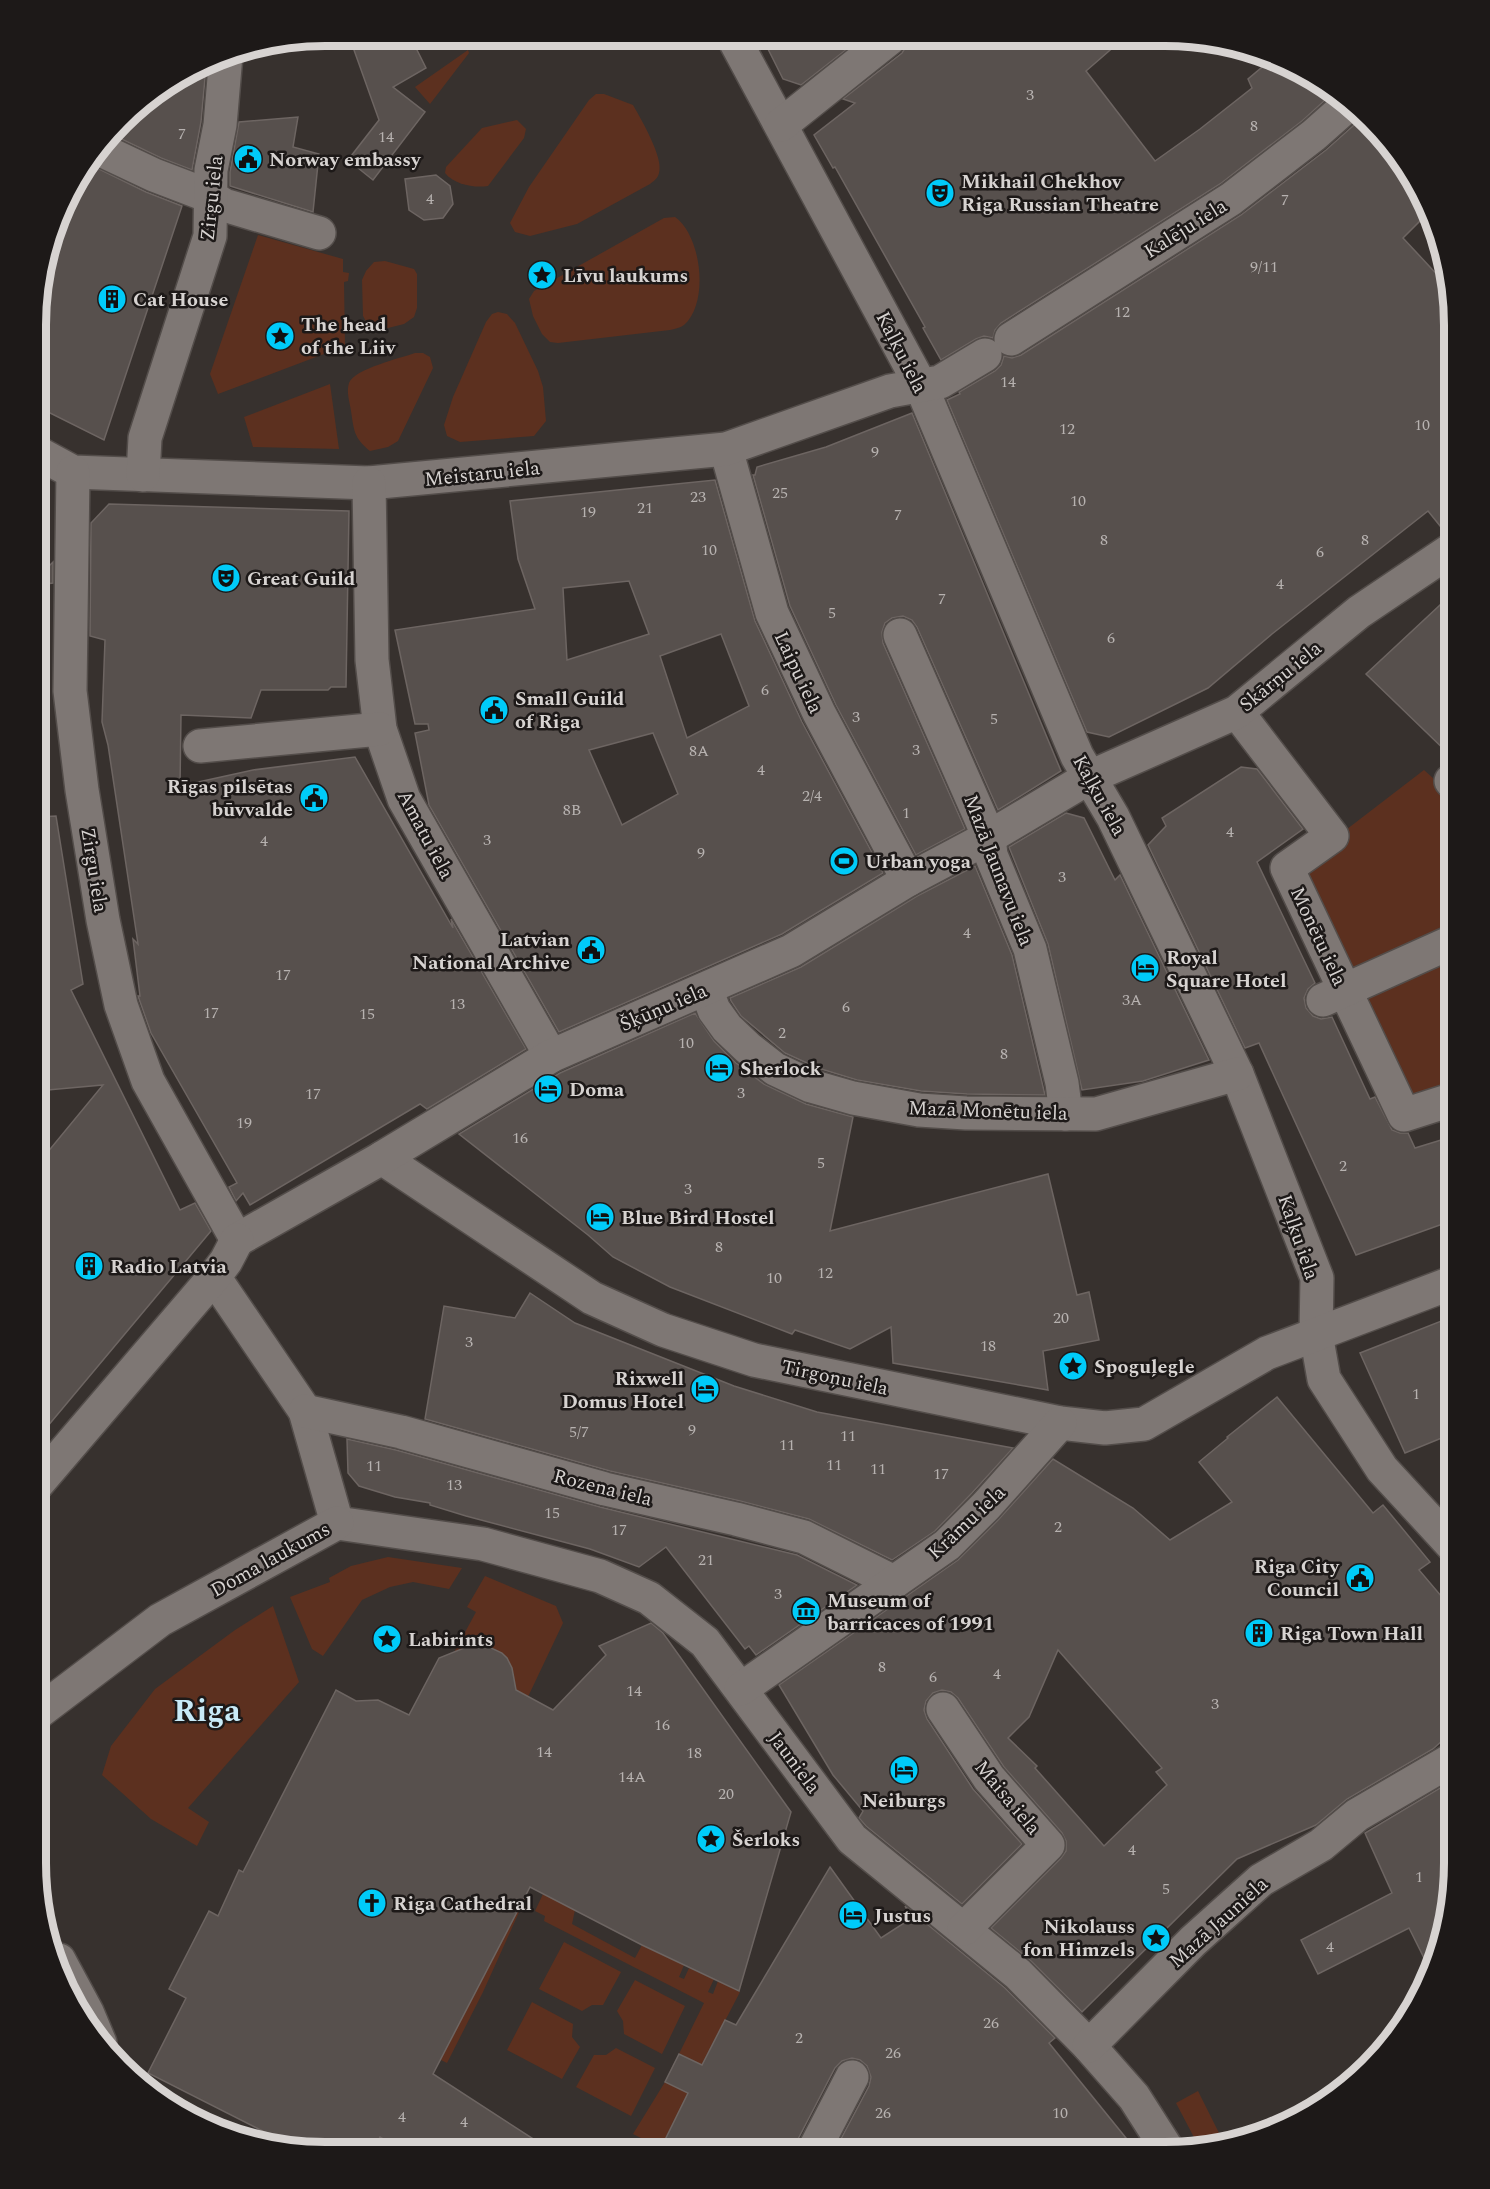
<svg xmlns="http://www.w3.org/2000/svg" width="1490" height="2189" viewBox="0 0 1490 2189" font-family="Spectral,serif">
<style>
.green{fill:#5c301f}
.building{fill:#57504d;stroke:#6d6562;stroke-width:1.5;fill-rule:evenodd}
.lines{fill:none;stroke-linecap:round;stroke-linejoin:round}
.street-casing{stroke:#534d4a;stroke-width:36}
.street{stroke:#7e7774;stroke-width:33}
.labels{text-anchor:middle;stroke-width:5;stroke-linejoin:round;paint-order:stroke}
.number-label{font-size:16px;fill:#b7b2b0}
.poi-label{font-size:20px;font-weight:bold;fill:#d7d3d1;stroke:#1d1918;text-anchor:start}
.street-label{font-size:20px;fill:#d7d3d1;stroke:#1d1918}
.town-label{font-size:32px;font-weight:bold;fill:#c8eaf7;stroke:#1d1918}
.rim{fill:none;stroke:#d7d3d1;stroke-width:8}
</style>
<rect width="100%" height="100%" fill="#37312e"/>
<g class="green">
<path d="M468,50L469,53L430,104L415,87Z"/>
<path d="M596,94H604L633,105C641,119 664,158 659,173C658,178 654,181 650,184L577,224L530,236L515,232L510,223L529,187L589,100Z"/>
<path d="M517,120L526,129L524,138L488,186C474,188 455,185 445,173L446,167L482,128Z"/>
<path d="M675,217C701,235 710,302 684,325C680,328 674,329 670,330L558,343L550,342L542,334L533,316L529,299L534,291L664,218Z"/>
<path d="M258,235L343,259V272L349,273L348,281L344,282L345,346L218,394L210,374Z"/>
<path d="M385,261L414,269L417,274V308L414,317L404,324L376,331L369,327L363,316L362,280L366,271L374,262Z"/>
<path d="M498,312L507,314L515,323L538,371L543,387L546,421L534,436L460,442L447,436L444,425L453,397L486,322L492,314Z"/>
<path d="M415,353H423L430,357L433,368L398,441L388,447L370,451C354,438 354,431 351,411C350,403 346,392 349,383C354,369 401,358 415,353Z"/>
<path d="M330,384L339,449L253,447L244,417Z"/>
<path d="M1424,770L1454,797V932L1349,981L1295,869Z"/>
<path d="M1454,953V1088L1409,1103L1356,993Z"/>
<path d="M388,1557L462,1568L449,1589L413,1582L390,1587L362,1600L323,1656L312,1649L290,1597L330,1582L329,1578L351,1566Z"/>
<path d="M485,1576L556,1606L563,1623L526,1701L513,1688C519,1666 500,1644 477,1645C467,1646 459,1653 451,1658L476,1612L467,1607Z"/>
<path d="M273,1606L299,1682L188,1808L209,1822L197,1846L151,1819L102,1775L111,1746L155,1689L235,1630Z"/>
<path d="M543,1894L575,1910L572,1924L635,1958L642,1945L684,1965L679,1977L684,1979L689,1968L714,1979L708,1992L713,1994L718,1981L740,1992L702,2065L679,2054L704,2003L544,1921L545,1916L535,1911Z"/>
<path d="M522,1898L525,1899L483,1992L447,2063L439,2059L448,2046Z"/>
<path d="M564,1942L621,1972L603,2005H592L582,2011L539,1989Z"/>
<path d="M635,1980L685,2006L662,2054L624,2034L623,2021L617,2011Z"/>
<path d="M532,2002L573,2024L572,2037L580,2047L562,2079L507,2050Z"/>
<path d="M616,2048L655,2068L631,2116L576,2087L594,2055H606Z"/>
<path d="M665,2082L688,2093L659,2152H637L643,2139L633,2134Z"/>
<path d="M1198,2091L1222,2139L1198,2145L1176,2103Z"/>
</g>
<g class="building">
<path d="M349,36H410L426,68L393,87L425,112L373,180L348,160L379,120Z"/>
<path d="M762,37L861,38L801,85L783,79Z"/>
<path d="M908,38H1124L1086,71L1155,161L1200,129L1252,88L1248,79L1273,58L1334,92L1302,121L1220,184L1001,323L995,330L993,338L984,336L976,339L941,360L923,328L925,327L835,167L833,168L814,135L855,103L843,99L902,53L907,45Z"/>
<path d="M206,67L201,122L192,170L161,158L113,135L135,108Z"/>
<path d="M298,117L293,147L319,154L313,212L230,186V172L239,122Z"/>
<path d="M1363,117L1382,135L1424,198L1428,213L1403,238L1444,282L1454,326V529L1445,532L1428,511L1272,634L1208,688L1109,737L1087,732L947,400L960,394L959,392L995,371L1001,365L1004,356L1012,358L1021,355L1241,215L1326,150Z"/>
<path d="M89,164L146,192L182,206L104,440L38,407L39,288L75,181Z"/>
<path d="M436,175L450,186L453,204L443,218L424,220L409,210L405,179Z"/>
<path d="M912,413L1061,771L998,810L917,627L912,620L903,616L892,618L885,623L882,632L883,643L965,829L916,855L836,705L790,606L753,475H755L757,467L826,447Z"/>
<path d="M715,480L755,621L802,722L883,873L782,934L559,1032L429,805L415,733L429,730L428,724H415L395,630L535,609L518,559L510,501ZM629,581L649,634L567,660L563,588ZM721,634L749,706L687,738L660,656ZM653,733L678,794L622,825L589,750Z"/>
<path d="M109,504L349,511L346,687H331L328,690H261L251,718L181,715L180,786L253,770L355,757L453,928L451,919L526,1049L427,1109L420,1104L250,1205L243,1193L236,1201L229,1187L237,1183L151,1033L138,996H140L133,939L138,944L108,745L102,722L105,640L90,636L91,523Z"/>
<path d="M53,562V583L38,585V577Z"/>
<path d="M1454,592V759L1366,674Z"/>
<path d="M1241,767L1257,769L1303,829L1257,862L1315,983L1308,989L1304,998L1306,1008L1313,1016L1321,1019L1332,1017L1370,1099L1375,1097L1392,1130L1400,1133H1408L1415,1148L1454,1136V1220L1356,1255L1259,1043L1245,1048L1148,845L1166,826L1162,818Z"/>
<path d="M1066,813L1084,818L1115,880L1120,875L1209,1060L1143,1081L1082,1090L1048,944L1009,847Z"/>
<path d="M56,816L83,984L71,990L180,1210L195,1203L211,1231L37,1439V1165L103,1085L37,1091L38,817Z"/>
<path d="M975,866L1012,955L1045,1095L967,1094L921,1091L857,1080L818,1068L785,1053L741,1016L731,1001L730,998L801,967L917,896Z"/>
<path d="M695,1013L714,1041L736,1063L764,1084L806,1104L853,1117L830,1231L1048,1174L1077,1295L1089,1292L1099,1340L1043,1351L1048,1390L893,1363L891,1327L850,1349L795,1330L792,1334L670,1287L613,1257L588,1235L459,1134L560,1073Z"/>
<path d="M530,1293L575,1323L734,1386L817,1412L1013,1448L972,1493L935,1531L892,1560L809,1519L740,1501L610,1471L425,1419L444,1306L515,1318Z"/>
<path d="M1454,1316V1433L1405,1453L1360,1353Z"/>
<path d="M1277,1397L1373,1513L1383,1505L1430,1562L1419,1570L1453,1610V1731L1433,1749L1347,1799L1316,1825L1237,1859L1082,2012L1031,1961L991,1928L1061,1858L1066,1851V1841L1062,1833L1004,1767L958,1698L951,1692L942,1690L933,1693L926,1701L924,1710L927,1719L973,1789L1022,1844L962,1904L866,1826L859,1818L863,1811L833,1775L779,1685L958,1560L999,1519L1053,1459L1133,1508L1170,1540L1232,1502L1199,1462L1228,1438L1227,1437ZM1058,1650L1162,1768L1156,1772L1167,1785L1104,1846L1035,1768L1037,1766L1008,1738L1029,1717Z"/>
<path d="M347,1439L396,1450L600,1507L797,1555L857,1585L756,1655L749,1646L745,1649L666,1547L639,1567L590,1549L466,1516L430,1505V1503L395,1497L359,1486L348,1473Z"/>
<path d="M651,1623L663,1633L791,1812L739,1991L642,1945L530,1887L433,2074L552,2151H404L380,2137L373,2151H302L148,2073L186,1998L169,1989L209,1911L218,1916L239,1870L243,1872L336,1690L356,1701L378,1700L409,1715L439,1658L469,1646H487L502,1653L507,1658L512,1668L516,1690L553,1710L606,1655L599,1646Z"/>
<path d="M1450,1782L1453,1789V1882L1438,1957L1431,1972L1409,1928L1318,1974L1301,1940L1392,1893L1365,1833Z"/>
<path d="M830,1867L881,1938L912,1918L905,1906L1005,1988L1055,2038L1049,2043L1126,2138L1089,2153L834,2152L869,2086L871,2077L867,2066L860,2060L852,2058L842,2061L835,2068L796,2143L794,2152H659L688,2093L665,2082L679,2054L702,2065L725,2020L736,2025Z"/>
</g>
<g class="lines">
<g class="street-casing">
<g id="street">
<path d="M733,37L921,386L1077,756L1113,817L1237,1074L1317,1278L1316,1334L1324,1379L1382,1469L1453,1546"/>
<path d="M781,125L890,38"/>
<path d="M101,150L154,175L209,196L224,205L319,233"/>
<path d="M1011,339L1231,199L1314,135L1349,104"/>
<path d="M726,449L772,613L819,713L908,880"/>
<path d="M38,453L73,472L369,483L726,449L890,391L940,382L985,355"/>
<path d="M73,472L70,691L82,790L103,920L121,1005L148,1081L237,1240"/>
<path d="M143,475L145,438L210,236L211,170L220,125L226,55"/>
<path d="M369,483L372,660L380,729L404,799L551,1056"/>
<path d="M900,635L989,837L991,855L1030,949L1062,1083L1066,1114"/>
<path d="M1237,712L1332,836L1287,868L1404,1115L1454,1099"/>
<path d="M200,746L380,729"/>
<path d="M1451,781L1454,784"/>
<path d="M706,989L714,1010L727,1028L748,1048L775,1069L811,1086L853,1098L919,1110L966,1113L1096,1114L1237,1074"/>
<path d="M1323,1000L1454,941"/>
<path d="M382,1158L592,1298L663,1330L754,1360L1060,1423L1105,1428L1144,1424L1267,1353L1454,1282"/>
<path d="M237,1240L382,1158L551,1056L791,951L908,880L989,837L1090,777L1237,712L1359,612L1454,548"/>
<path d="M214,1277L305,1411L337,1523"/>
<path d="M305,1411L401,1432L605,1489L736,1519L804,1537L894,1582"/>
<path d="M37,1484L214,1277L226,1261L237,1240"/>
<path d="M337,1523L483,1544L600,1576L649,1598L705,1642L852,1839L1018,1974L1089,2046L1134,2097L1169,2152"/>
<path d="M741,1689L947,1545L986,1506L1060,1423"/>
<path d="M943,1709L989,1778L1048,1845L964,1929"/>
<path d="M36,1714L160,1620L337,1523"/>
<path d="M59,1960L87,2012L100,2043"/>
<path d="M1089,2046L1193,1941L1261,1880L1321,1845L1357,1815L1453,1759"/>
<path d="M813,2152L852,2077"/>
</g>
</g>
<use href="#street" class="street"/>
</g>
<defs>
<g id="civic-disc" transform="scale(1.5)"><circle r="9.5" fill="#00cbf9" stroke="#1d1918"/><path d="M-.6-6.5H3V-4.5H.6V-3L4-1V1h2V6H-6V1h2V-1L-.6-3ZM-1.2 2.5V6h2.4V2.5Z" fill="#111"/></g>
<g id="theatre-disc" transform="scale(1.5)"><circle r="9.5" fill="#00cbf9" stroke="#1d1918"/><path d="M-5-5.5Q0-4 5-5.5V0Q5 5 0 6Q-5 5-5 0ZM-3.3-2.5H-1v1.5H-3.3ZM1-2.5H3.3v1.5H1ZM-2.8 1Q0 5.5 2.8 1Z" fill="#111"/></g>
<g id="sight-disc" transform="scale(1.5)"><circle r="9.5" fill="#00cbf9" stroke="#1d1918"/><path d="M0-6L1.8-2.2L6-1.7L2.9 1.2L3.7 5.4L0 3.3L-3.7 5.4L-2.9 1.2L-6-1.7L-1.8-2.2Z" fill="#111"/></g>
<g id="building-disc" transform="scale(1.5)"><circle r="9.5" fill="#00cbf9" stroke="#1d1918"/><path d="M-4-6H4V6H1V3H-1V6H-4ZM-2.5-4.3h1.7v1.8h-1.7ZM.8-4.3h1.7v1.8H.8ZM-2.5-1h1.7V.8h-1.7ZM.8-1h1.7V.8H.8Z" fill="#111"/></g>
<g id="stadium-disc" transform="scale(1.5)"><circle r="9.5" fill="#00cbf9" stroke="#1d1918"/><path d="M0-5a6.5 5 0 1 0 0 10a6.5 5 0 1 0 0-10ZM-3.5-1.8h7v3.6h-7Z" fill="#111"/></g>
<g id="hotel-disc" transform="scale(1.5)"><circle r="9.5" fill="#00cbf9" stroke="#1d1918"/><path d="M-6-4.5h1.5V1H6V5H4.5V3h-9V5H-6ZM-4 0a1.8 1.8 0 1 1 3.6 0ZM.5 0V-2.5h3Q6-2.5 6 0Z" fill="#111"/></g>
<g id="museum-disc" transform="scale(1.5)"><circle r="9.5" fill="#00cbf9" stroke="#1d1918"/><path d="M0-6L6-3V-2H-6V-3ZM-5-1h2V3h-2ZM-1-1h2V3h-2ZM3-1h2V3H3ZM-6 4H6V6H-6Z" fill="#111"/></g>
<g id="church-disc" transform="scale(1.5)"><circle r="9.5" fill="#00cbf9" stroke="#1d1918"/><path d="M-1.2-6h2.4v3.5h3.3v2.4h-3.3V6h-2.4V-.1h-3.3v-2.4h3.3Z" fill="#111"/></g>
</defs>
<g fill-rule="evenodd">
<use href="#civic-disc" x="248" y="159"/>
<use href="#theatre-disc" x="940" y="193"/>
<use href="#sight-disc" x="542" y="275"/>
<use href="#building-disc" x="112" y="299"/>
<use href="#sight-disc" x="280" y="336"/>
<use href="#theatre-disc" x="226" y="578"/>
<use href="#civic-disc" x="494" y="710"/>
<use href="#civic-disc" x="314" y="798"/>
<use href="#stadium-disc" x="844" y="861"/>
<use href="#civic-disc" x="591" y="950"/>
<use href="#hotel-disc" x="1145" y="968"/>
<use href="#hotel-disc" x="719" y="1068"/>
<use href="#hotel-disc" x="548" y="1089"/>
<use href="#hotel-disc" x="600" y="1217"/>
<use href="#building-disc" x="89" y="1266"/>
<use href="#sight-disc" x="1073" y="1366"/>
<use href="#hotel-disc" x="705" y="1389"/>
<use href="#civic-disc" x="1360" y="1578"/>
<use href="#museum-disc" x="806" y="1611"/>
<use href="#building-disc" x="1259" y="1633"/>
<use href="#sight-disc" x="387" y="1639"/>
<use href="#hotel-disc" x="904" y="1770"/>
<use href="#sight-disc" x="711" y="1839"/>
<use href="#church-disc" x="372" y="1903"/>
<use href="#hotel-disc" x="853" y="1915"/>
<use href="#sight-disc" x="1156" y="1938"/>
</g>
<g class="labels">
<g class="number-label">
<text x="1030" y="100">3</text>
<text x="1254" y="131">8</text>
<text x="182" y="139">7</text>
<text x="386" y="142">14</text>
<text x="430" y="204">4</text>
<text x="1285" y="205">7</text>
<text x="1264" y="272">9/11</text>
<text x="1122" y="317">12</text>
<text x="1008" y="387">14</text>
<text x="1422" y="430">10</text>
<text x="1067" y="434">12</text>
<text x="875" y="457">9</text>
<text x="780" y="498">25</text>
<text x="698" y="502">23</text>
<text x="1078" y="506">10</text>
<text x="645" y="513">21</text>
<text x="588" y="517">19</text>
<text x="898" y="520">7</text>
<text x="1104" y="545">8</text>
<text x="1365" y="545">8</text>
<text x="709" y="555">10</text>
<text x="1320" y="557">6</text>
<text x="1280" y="589">4</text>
<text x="942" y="604">7</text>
<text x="832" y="618">5</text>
<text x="1111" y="643">6</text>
<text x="765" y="695">6</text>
<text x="856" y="722">3</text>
<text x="994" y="724">5</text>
<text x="916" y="755">3</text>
<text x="699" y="756">8A</text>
<text x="761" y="775">4</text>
<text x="812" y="801">2/4</text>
<text x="572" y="815">8B</text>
<text x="906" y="818">1</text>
<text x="1230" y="837">4</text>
<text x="487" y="845">3</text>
<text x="264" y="846">4</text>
<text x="701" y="858">9</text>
<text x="1062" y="882">3</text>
<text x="967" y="938">4</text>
<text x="283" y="980">17</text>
<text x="1132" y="1005">3A</text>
<text x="457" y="1009">13</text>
<text x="846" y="1012">6</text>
<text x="211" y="1018">17</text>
<text x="367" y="1019">15</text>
<text x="782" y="1038">2</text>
<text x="686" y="1048">10</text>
<text x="1004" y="1059">8</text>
<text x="741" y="1098">3</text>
<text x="313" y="1099">17</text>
<text x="244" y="1128">19</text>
<text x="520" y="1143">16</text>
<text x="821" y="1168">5</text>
<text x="1343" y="1171">2</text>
<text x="688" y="1194">3</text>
<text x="719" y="1252">8</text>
<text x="825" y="1278">12</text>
<text x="774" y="1283">10</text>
<text x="1061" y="1323">20</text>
<text x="469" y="1347">3</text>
<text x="988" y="1351">18</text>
<text x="1416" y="1399">1</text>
<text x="692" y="1435">9</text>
<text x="579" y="1437">5/7</text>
<text x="848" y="1441">11</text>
<text x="787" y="1450">11</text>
<text x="834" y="1470">11</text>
<text x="374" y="1471">11</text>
<text x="878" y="1474">11</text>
<text x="941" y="1479">17</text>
<text x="454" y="1490">13</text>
<text x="552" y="1518">15</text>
<text x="1058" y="1532">2</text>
<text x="619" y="1535">17</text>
<text x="706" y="1565">21</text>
<text x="778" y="1599">3</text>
<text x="882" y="1672">8</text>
<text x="997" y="1679">4</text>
<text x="933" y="1682">6</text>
<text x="634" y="1696">14</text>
<text x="1215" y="1709">3</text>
<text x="662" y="1730">16</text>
<text x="544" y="1757">14</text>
<text x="694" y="1758">18</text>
<text x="632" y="1782">14A</text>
<text x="726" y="1799">20</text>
<text x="1132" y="1855">4</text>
<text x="1419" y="1882">1</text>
<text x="1166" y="1894">5</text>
<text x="1330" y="1952">4</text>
<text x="991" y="2028">26</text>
<text x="799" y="2043">2</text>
<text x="893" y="2058">26</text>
<text x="883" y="2118">26</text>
<text x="1060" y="2118">10</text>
<text x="402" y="2122">4</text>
<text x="464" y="2127">4</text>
</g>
<g class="poi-label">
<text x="269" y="166">Norway embassy</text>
<text x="961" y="188">Mikhail Chekhov<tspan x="961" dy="23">Riga Russian Theatre</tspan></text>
<text x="563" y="282">Līvu laukums</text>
<text x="133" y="306">Cat House</text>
<text x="301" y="331">The head<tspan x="301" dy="23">of the Liiv</tspan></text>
<text x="247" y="585">Great Guild</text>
<text x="515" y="705">Small Guild<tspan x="515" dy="23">of Riga</tspan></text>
<text x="293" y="793" text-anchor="end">Rīgas pilsētas<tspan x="293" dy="23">būvvalde</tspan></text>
<text x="865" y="868">Urban yoga</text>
<text x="570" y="946" text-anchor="end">Latvian<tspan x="570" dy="23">National Archive</tspan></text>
<text x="1166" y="964">Royal<tspan x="1166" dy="23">Square Hotel</tspan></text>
<text x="740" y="1075">Sherlock</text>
<text x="569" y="1096">Doma</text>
<text x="621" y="1224">Blue Bird Hostel</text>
<text x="110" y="1273">Radio Latvia</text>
<text x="1094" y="1373">Spoguļegle</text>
<text x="684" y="1385" text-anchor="end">Rixwell<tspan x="684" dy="23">Domus Hotel</tspan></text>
<text x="1339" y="1573" text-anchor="end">Riga City<tspan x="1339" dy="23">Council</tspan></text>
<text x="827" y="1607">Museum of<tspan x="827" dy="23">barricaces of 1991</tspan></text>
<text x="1280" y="1640">Riga Town Hall</text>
<text x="408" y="1646">Labirints</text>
<text x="904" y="1807" text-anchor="middle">Neiburgs</text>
<text x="732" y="1846">Šerloks</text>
<text x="393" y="1910">Riga Cathedral</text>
<text x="874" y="1922">Justus</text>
<text x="1135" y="1933" text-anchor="end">Nikolauss<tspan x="1135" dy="23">fon Himzels</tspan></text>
</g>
<g class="street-label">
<text transform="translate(211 198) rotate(-84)" y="7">Zirgu iela</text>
<text transform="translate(1185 228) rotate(-32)" y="7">Kalēju iela</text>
<text transform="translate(902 352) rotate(63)" y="7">Kaļķu iela</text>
<text transform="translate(482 473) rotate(-6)" y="7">Meistaru iela</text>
<text transform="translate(799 672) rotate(65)" y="7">Laipu iela</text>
<text transform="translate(1280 676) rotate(-39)" y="7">Skārņu iela</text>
<text transform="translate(1100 795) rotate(61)" y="7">Kaļķu iela</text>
<text transform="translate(426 834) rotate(62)" y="7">Amatu iela</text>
<text transform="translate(95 870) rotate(81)" y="7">Zirgu iela</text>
<text transform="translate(999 870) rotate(69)" y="7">Mazā Jaunavu iela</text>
<text transform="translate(1319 936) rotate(65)" y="7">Monētu iela</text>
<text transform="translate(663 1007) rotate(-23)" y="7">Šķūņu iela</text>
<text transform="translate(988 1110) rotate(2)" y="7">Mazā Monētu iela</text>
<text transform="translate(1299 1237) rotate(71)" y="7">Kaļķu iela</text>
<text transform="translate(835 1377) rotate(12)" y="7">Tirgoņu iela</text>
<text transform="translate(603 1487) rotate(14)" y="7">Rozena iela</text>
<text transform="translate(966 1522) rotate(-43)" y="7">Krāmu iela</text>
<text transform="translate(270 1559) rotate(-29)" y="7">Doma laukums</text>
<text transform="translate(795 1762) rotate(53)" y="7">Jauniela</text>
<text transform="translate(1008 1797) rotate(50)" y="7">Maisa iela</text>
<text transform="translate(1218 1922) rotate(-42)" y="7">Mazā Jauniela</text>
</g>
<g class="town-label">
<text x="207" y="1721">Riga</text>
</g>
</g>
<path d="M0 0H1490V2189H0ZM325 46H1165A279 279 0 0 1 1444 325V1863A279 279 0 0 1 1165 2142H325A279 279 0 0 1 46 1863V325A279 279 0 0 1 325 46Z" fill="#1d1918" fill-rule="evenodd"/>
<path class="rim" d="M325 46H1165A279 279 0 0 1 1444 325V1863A279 279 0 0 1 1165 2142H325A279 279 0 0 1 46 1863V325A279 279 0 0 1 325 46Z"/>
</svg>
